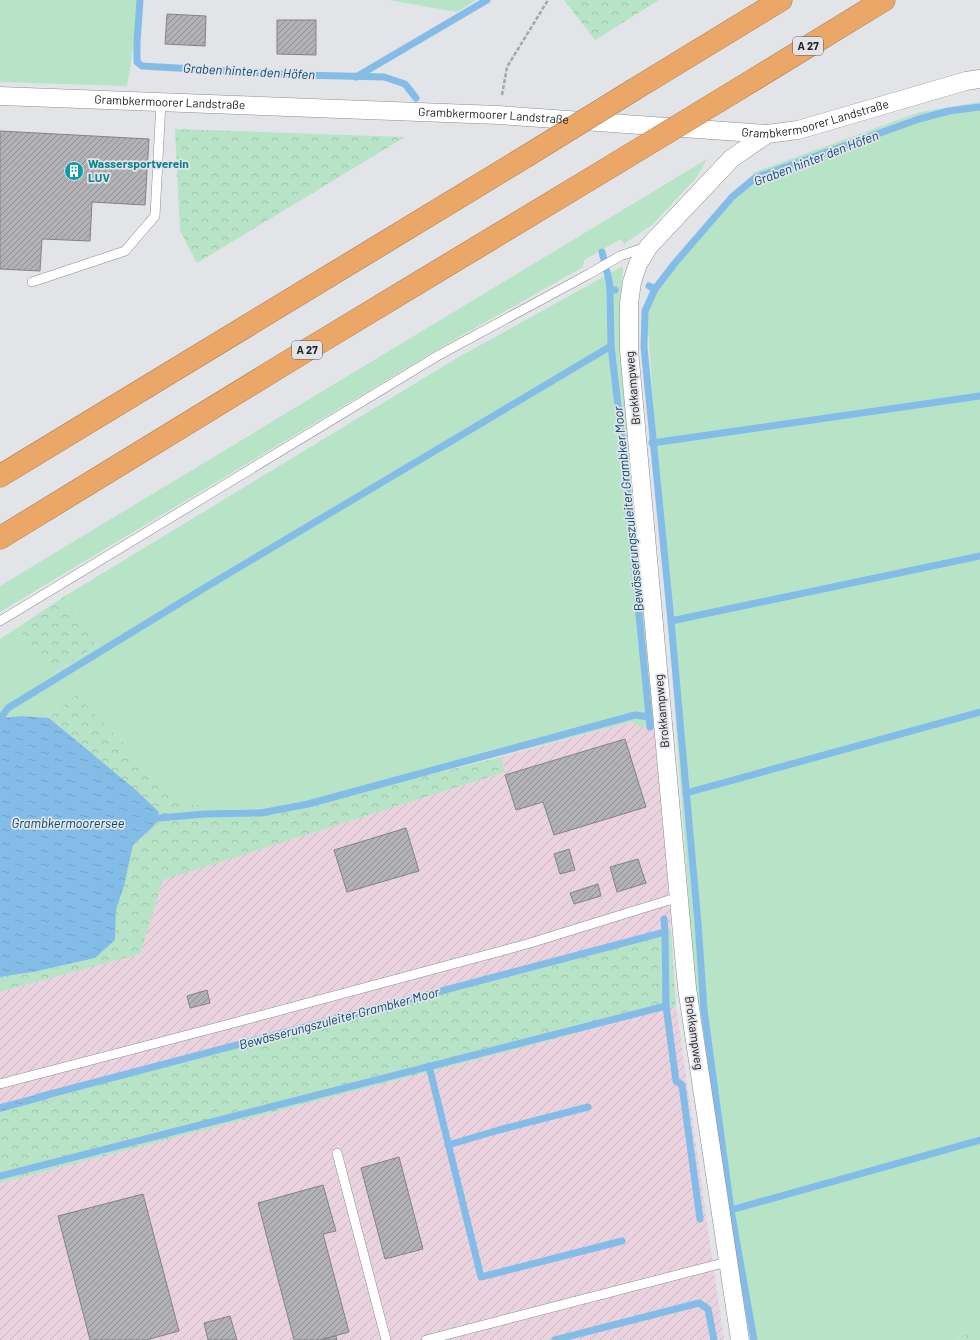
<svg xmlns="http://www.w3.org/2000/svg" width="980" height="1340" viewBox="0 0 980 1340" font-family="Barlow,sans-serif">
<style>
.industrial{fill:url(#industrial-furrows)}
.green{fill:#b7e4c7}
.forest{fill:url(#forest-crowns)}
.water{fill:url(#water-ripples)}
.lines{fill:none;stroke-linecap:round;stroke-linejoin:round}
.stream{stroke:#84bce8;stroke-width:7}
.building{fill:url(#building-hatch);stroke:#838387}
.service-casing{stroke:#8c8d91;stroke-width:10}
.minor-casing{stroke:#8c8d91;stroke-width:19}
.motorway-casing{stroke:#a57850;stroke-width:23}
.path{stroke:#a5a5a9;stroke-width:2.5;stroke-dasharray:4 2;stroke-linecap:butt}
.service{stroke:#fff;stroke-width:9}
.minor{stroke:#fff;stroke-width:18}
.motorway{stroke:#eba767;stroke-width:22}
.motorway-bridge-casing{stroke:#a57850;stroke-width:23;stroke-linecap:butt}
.motorway-bridge{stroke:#eba767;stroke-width:22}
.labels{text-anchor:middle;stroke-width:3.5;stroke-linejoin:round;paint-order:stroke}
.shield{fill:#e3e4e8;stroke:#5c5c5f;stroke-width:1}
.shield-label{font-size:11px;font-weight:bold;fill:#222224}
.street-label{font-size:12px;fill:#222224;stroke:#e3e4e8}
.culture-label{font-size:12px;font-weight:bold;fill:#0d838f;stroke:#e3e4e8;text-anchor:start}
.water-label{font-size:13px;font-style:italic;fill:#044a73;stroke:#e3e4e8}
</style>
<defs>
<pattern id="industrial-furrows" width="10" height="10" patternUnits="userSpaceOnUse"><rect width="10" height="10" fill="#ead3df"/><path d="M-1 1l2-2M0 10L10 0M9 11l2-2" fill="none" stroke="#c8b5bf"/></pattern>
<pattern id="forest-crowns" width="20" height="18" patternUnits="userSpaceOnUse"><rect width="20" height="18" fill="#b7e4c7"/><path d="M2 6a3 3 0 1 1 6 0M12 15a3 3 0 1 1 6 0" fill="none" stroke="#9dc3ab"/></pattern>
<pattern id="water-ripples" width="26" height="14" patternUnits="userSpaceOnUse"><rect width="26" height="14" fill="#84bce8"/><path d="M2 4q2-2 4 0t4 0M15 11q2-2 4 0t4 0" fill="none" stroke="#72a1c7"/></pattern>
<pattern id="building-hatch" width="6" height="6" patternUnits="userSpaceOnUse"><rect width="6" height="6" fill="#b2b2b6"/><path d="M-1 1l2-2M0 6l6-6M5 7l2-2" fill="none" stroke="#909094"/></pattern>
</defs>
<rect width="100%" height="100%" fill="#e3e4e8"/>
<g class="industrial">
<path d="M632,722L657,723L671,928L483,978L0,1104V992L140,954L162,880L505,772L501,757Z"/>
<path d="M676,1006L724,1340H0V1183L502,1053Z"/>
</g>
<g class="green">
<path d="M0,0H141L127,86L0,82Z"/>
<path d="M388,0H476L457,12Z"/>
<path d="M980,102V1331L951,1340H756L694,976L646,302L755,172L920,112Z"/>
<path d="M707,159L696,178L653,224L624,244L621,239L584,260L583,267L438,349L0,612V586Z"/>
<path d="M623,266L619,323L657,723L642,728L632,722L351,794L248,810L183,804L76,695L49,718L21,716L0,718V639L17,628L55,673L97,646L65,596L457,358Z"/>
</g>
<g class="forest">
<path d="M564,0H659L595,40Z"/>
<path d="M175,129L405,137L197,263L180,231Z"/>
<path d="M65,596L97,646L54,673L17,628Z"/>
<path d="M76,695L183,804L248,810L351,794L501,757L505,772L163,880L140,954L0,992V977L33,972L95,958L115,940L116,910L124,886L133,845L155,825L159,812L136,790L49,718Z"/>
<path d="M671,928L676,1006L502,1053L0,1183V1112L47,1099L46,1092L483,978Z"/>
<path d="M980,1331V1340H951Z"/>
</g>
<g class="water">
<path d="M21,716L49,718L136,790L159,812L155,825L133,845L124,886L116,910L115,940L95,958L33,972L0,977V718Z"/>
<path d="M46,1092L48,1099L0,1112V1104Z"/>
</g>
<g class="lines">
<g class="stream">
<path d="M140,0L137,42V62L142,66L300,75L384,77L405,84L416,98"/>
<path d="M356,77L487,0"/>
<path d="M602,252L609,280L610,290H615"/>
<path d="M649,286L655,289L675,263L732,197L755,178L919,119L949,111L980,107"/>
<path d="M655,289L645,311L644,347L671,621L698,923L704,1010L731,1210L754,1340"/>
<path d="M610,290L611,346L622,440L650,727"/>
<path d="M652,443L980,396"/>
<path d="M671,621L980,556"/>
<path d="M0,719L8,708L206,587L611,346"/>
<path d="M686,793L980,712"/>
<path d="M148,819L205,814L261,813L308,804L635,715L649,717"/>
<path d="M665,932L666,1006L676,1081L682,1085L700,1219"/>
<path d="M429,1066L481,1277L622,1241"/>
<path d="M39,1097L665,932L664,919"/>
<path d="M448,1145L499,1130L588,1107"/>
<path d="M0,1176L666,1006"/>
<path d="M731,1210L980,1140"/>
<path d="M555,1340L699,1303L708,1309L714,1340"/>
</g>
</g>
<g class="building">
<path d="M167,14L206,16L205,46L165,44Z"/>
<path d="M277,20H316V55L277,54Z"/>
<path d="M0,131L149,139L145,205L92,202L90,241L42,239L40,271L0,269Z"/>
<path d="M625,739L646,807L554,835L543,802L516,810L505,775Z"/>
<path d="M406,828L419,871L347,892L334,850Z"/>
<path d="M569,849L575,870L560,874L554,854Z"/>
<path d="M638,859L646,883L617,892L610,867Z"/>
<path d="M598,884L601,896L574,904L570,893Z"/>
<path d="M207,990L210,1003L190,1008L187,996Z"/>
<path d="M399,1157L423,1249L385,1259L361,1168Z"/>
<path d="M323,1185L336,1231L323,1234L349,1332L320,1340H294L258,1203Z"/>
<path d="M143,1194L179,1331L146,1340H90L58,1216Z"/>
<path d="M230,1316L237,1340H208L204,1323Z"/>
<path d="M336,1336L337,1340H320Z"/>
</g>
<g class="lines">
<g class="service-casing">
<g id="service">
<path d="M32,282L125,251L155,216L161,102"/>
<path d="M0,621L439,355L589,274L620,256L646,247"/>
<path d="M0,1084L222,1026L527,944L679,897"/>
<path d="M337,1153L386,1340"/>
<path d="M426,1340L727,1262"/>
</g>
</g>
<g class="minor-casing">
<g id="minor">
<path id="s1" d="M0,96L498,115L767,134L798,130L966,81L980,79"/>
<path d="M740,1340L687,988L629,350V303L632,282L638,264L649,246L731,159L767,134"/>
</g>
</g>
<g class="motorway-casing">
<g id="motorway">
<path d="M635,89L781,0"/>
<path d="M732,93L884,0"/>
<path d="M0,476L525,157"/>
<path d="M0,538L312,347L615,164"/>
</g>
</g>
<path class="path" d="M502,95L507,67L548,0"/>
<use href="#service" class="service"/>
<use href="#minor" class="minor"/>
<use href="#motorway" class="motorway"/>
<g class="motorway-bridge-casing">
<g id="motorway-bridge">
<path d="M525,157L635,89"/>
<path d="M615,164L732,93"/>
</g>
</g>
<use href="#motorway-bridge" class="motorway-bridge"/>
</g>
<defs>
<g id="building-disc" transform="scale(1)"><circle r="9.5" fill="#0f9aa8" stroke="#e3e4e8"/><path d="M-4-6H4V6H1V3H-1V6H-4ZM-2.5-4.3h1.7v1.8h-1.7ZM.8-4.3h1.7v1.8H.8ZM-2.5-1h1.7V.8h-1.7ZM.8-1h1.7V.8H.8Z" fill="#fff"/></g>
</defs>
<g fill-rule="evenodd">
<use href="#building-disc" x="74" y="171"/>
</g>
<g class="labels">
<g class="shield">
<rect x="793" y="37" width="30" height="18" rx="3"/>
<rect x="292" y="341" width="30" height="18" rx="3"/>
</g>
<g class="shield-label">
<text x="808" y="50">A 27</text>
<text x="307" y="354">A 27</text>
</g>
<g class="street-label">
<text dy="4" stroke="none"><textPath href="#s1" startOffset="170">Grambkermoorer Landstraße</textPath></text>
<text dy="4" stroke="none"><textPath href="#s1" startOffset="494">Grambkermoorer Landstraße</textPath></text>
<text dy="4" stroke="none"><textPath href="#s1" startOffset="818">Grambkermoorer Landstraße</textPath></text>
<text transform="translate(633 388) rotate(-95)" y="4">Brokkampweg</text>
<text transform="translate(662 711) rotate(-95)" y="4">Brokkampweg</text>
<text transform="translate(694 1033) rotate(82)" y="4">Brokkampweg</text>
</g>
<g class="culture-label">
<text x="88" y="168">Wassersportverein<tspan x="88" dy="14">LUV</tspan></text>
</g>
<g class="water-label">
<text transform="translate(249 71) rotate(3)" y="5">Graben hinter den Höfen</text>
<text transform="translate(816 158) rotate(-21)" y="5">Graben hinter den Höfen</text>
<text transform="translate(628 509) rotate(-96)" y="5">Bewässerungszuleiter Grambker Moor</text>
<text x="68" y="828">Grambkermoorersee</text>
<text transform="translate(339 1018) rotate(-15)" y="5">Bewässerungszuleiter Grambker Moor</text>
</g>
</g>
</svg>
